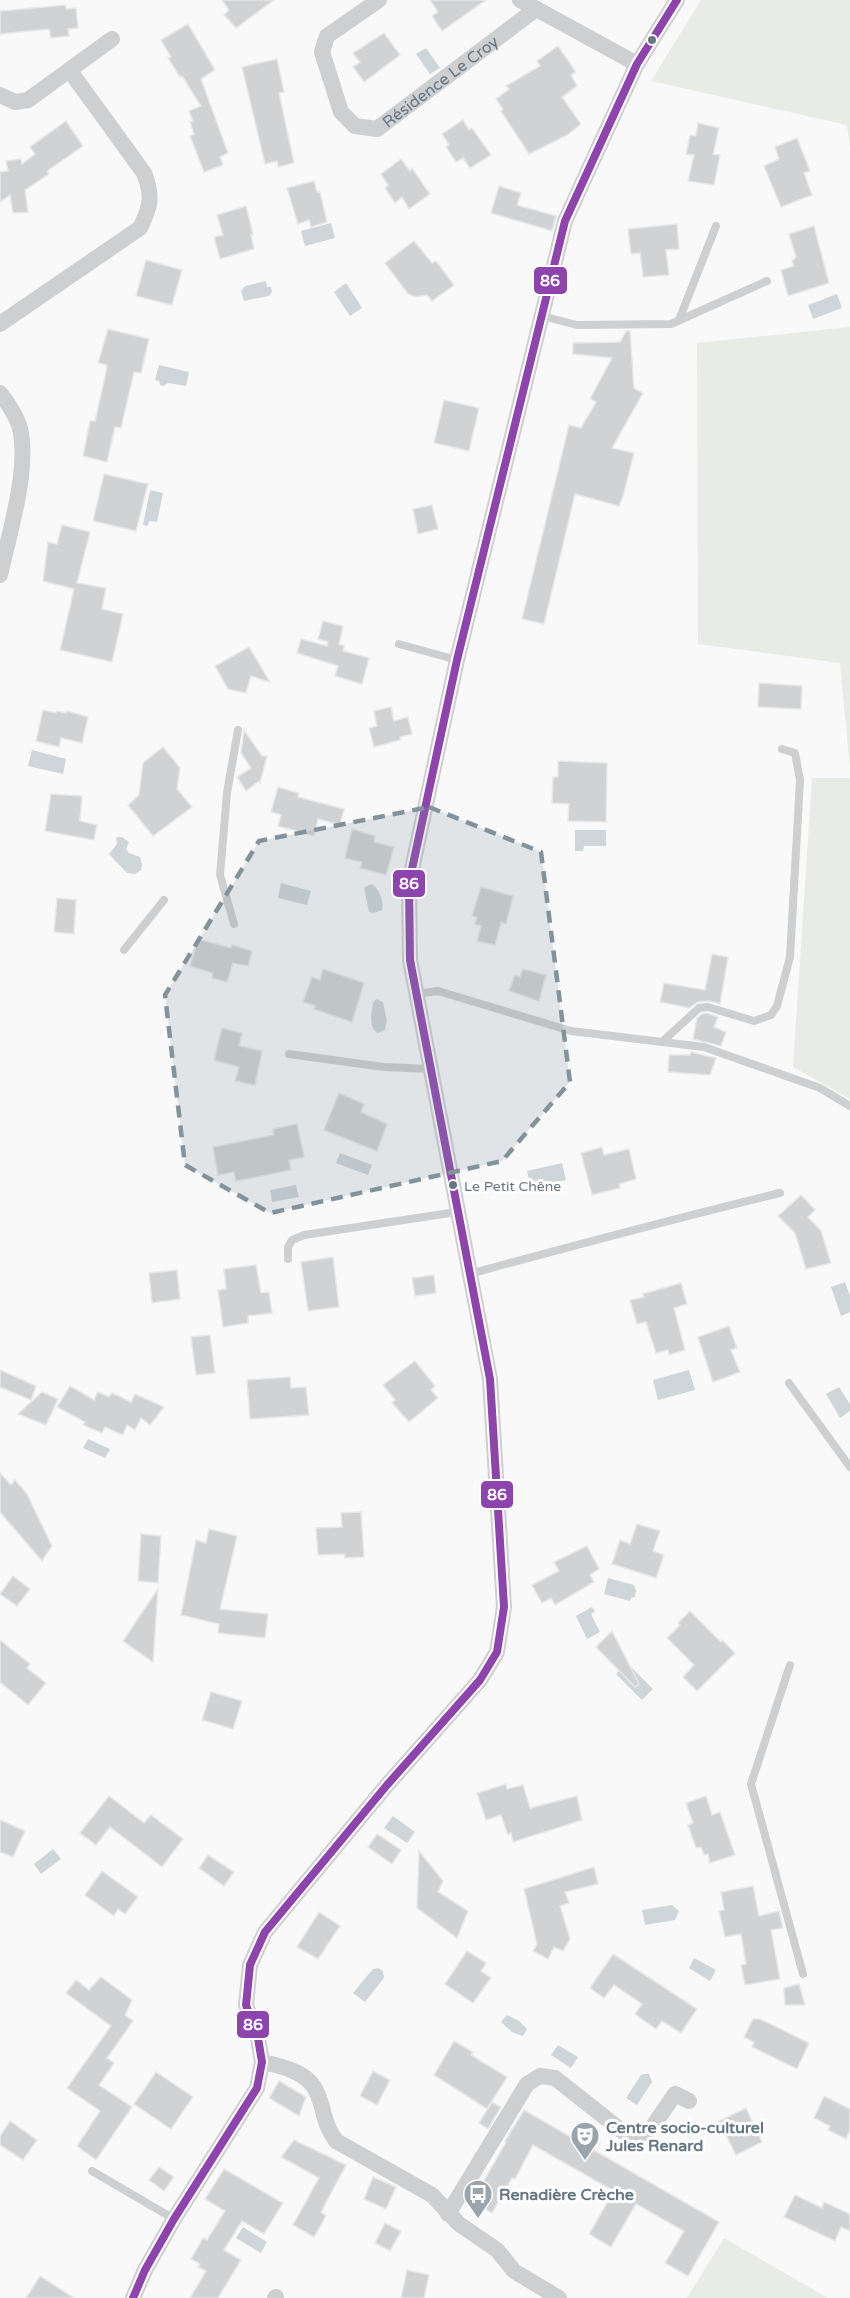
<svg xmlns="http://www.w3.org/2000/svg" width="850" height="2298" viewBox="0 0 850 2298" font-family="'Varela Round',sans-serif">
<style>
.green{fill:#e8ebe6}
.water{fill:#ced6d9}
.building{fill:#d0d2d3;stroke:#e8e8e8;stroke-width:1.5}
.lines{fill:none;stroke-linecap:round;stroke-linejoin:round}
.service{stroke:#cecfd0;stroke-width:8}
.minor{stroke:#cecfd0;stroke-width:16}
.bus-1-casing{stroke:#fff;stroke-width:12}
.bus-1{stroke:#8e44ad;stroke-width:8}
.marked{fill:#84929c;fill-opacity:0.2;stroke:#84929c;stroke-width:4.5;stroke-dasharray:12 8;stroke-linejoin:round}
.bus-dot{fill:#657683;stroke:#fff;stroke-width:2}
.labels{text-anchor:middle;stroke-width:6;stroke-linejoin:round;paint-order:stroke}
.bus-label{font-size:14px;fill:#657683;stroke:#fff;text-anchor:start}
.street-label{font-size:16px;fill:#657683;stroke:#fff}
.poi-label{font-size:16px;font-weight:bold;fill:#657683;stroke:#fff;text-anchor:start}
.line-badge{stroke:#fff;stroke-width:2}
.badge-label{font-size:16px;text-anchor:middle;font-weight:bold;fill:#fff}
</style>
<rect width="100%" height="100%" fill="#f9f9f9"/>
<g class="green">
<path d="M701,0H850V147L847,125L651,81Z"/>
<path d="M850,327V769L840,663L698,644L697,343Z"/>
<path d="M812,778H850V1099L793,1067Z"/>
<path d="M724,2238L828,2298H687Z"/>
</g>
<g class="water">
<path d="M426,48L440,68L430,74L416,54Z"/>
<path d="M331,223L335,238L305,246L301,231Z"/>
<path d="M266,281L267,287H271L272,292L269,296L244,301L241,291L245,286Z"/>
<path d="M346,283L362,308L350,316L334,292Z"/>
<path d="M837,294L842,308L813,319L808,305Z"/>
<path d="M159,365L189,372L186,386L168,383L163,386L160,385L159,381L155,380Z"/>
<path d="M150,490L163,493L157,522L149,521L148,526L143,525Z"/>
<path d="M32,750L66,759L63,774L28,766Z"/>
<path d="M575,830H606V846H584L583,851H575Z"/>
<path d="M116,837H122L129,842L126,849L129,853L140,857L142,865L141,870L135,874L127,873L109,854L117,844Z"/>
<path d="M281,883L311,891L307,905L278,898Z"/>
<path d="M371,884C379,887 384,902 382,910L374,913L369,912L364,888Z"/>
<path d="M376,999L383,1002L387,1021L385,1030L378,1033L374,1030C369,1023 372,1011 373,1003Z"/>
<path d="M340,1153L372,1165L368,1175L336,1163Z"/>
<path d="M562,1163L566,1180L531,1188L527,1171Z"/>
<path d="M296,1185L299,1197L272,1202L270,1190Z"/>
<path d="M845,1282L850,1296V1312L841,1316L831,1287Z"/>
<path d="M689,1370L695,1390L658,1400L653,1380Z"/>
<path d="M839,1387L850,1404V1411L840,1418L826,1394Z"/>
<path d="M88,1439L110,1449L105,1458L83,1448Z"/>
<path d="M608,1578L634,1585L636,1591L635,1597L631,1598L630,1601L604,1594Z"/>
<path d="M592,1607L595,1611L591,1614L600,1632L587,1639L576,1616Z"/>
<path d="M627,1663L653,1689L642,1700L616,1674Z"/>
<path d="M393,1816L415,1832L407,1843L384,1828Z"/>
<path d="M53,1849L61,1859L41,1874L34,1864Z"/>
<path d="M672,1905L679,1911L675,1920L645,1925L642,1910Z"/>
<path d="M694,1958L716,1970L710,1981L689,1968Z"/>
<path d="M378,1968L383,1971L384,1978L365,2002L353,1993L373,1969Z"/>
<path d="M507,2015L519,2021L527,2029L523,2036L512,2032L501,2022Z"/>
<path d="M558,2045L578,2057L571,2068L551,2055Z"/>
<path d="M644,2074H649L652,2082L637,2105L626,2098L641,2075Z"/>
<path d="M243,2227L267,2242L261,2253L236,2238Z"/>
</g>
<g class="building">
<path d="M222,0H274L236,28L224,15L229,10Z"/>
<path d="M430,0H486L442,31L432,16L438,12Z"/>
<path d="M66,5V9L76,8L78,28L68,29L69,36L51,38L49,29L0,34V11Z"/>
<path d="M188,24L215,70L201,79L228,153L220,157L223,165L204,172L190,136L194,134L190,122L193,121L189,111L201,106L182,76L180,77L168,58L171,57L161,40Z"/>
<path d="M384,33L400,55L364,82L353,67L360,62L353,53Z"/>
<path d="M558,46L576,72L571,75L577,86L562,97L581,124L567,135L529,154L501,111L503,109L496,99L509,89L506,86L540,66L537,61Z"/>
<path d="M277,59L284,92L279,93L294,163L278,167L277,161L265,164L242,67Z"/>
<path d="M463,120L469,130L472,128L491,155L470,168L463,158L456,162L446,147L449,145L442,134Z"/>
<path d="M66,121L83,146L47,171L49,174L25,190L28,212L13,213L10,195L0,202V172L8,171L6,161L21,159L22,164L35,154L30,147Z"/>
<path d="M698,123L719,128L713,154L720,155L714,185L688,181L694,155L686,154L690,135L696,136Z"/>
<path d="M797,138L810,171L804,173L812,195L781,207L764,166L779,159L775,147Z"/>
<path d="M401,159L410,171L412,168L430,194L409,209L402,197L395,203L385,188L388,185L381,174Z"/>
<path d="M314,181L317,192H320L327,222L311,227L309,220L298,224L287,188Z"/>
<path d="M499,186L521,193L517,205L556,216L552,231L491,213Z"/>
<path d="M246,206L253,234L251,235L254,249L220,259L214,237L223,235L217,215Z"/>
<path d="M677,224L679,249L666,250L669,275L643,277L640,253L631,254L628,229Z"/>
<path d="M814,226L829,283L788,296L781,270L794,266L792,261L796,257L789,234Z"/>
<path d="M414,241L432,263L436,261L454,285L432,301L427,295L415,297L408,294L385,263Z"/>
<path d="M146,260L182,270L172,305L136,296Z"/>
<path d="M108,329L149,339L141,373L134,372L121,428L115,427L107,462L83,456L90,421H95L105,377L107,365L98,363Z"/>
<path d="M626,331H630L634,388L643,393L612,448L634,453L623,496L619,506L575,494L544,624L522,619L569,425L581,428L596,402L590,399L612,358L573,354V343L620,342Z"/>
<path d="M444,400L479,408L469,451L434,443Z"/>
<path d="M104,474L148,484L136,531L93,521Z"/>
<path d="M432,505L438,529L418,534L413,509Z"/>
<path d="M62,525L90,532L77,583L106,588L102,609L123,614L112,662L60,650L74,589L43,581L48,542L57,544Z"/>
<path d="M323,621L343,626L339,644L344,646L343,651L369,658L362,684L335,676L338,666L297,653L301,639L327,646L328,642L318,639Z"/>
<path d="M249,647L270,682L251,676L246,693L228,689L215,666Z"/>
<path d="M759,683L802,686L801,709L758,707Z"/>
<path d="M391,707L394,721L408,717L412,734L400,737V740L374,747L369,728L377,726L374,711Z"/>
<path d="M43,710L56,713L57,711L67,713V711L88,717L82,743L61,738L59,747L36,741Z"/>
<path d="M244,730L262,756H267L260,783L259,781L246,791L237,777L251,768L241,753Z"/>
<path d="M163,747L180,768L177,789L192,807L153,836L128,805L139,795L143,763Z"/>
<path d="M558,761L607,763L606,822L568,821L569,804L552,803L553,777H558Z"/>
<path d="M278,787L299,793L298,797L344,809L340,825L318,819L314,836L278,826L281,815L271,812Z"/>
<path d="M51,794L82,796L80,821L97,825L94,840L45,831Z"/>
<path d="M352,829L375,836L374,842L394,847L386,875L360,868L362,862L345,858Z"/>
<path d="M481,887L513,896L506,924L501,922L495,945L477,941L481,926L475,924L477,917L472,916Z"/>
<path d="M57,898L76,900L74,934L54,932Z"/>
<path d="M198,939L231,948L232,945L252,951L248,966L233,963L227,982L212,978L213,973L190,966Z"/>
<path d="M712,954L728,957L720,1004L709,1001L698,1002L689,1008L660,1002L664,983L705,990Z"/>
<path d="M323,969L364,983L352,1022L314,1009L316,1006L303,1002L312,977L320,980Z"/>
<path d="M523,969L546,975L539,1001L509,991L515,975L520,977Z"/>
<path d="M707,1013L718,1017L714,1027L726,1032L721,1046L693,1039L697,1018L702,1014Z"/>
<path d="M222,1028L242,1033L239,1046L262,1051L255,1085L235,1081L239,1067L214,1060Z"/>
<path d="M691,1052L716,1058L710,1075L668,1072L669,1055H690Z"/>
<path d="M339,1093L364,1104L361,1112L387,1124L377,1151L324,1130Z"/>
<path d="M297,1124L304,1157L289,1160L291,1170L236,1181L234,1172L218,1175L213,1147L274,1135L273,1129Z"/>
<path d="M602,1147L604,1155L629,1149L636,1179L619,1184L620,1188L592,1195L581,1153Z"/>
<path d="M801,1195L815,1210L808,1217L821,1231L831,1263L806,1269L795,1233L778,1216Z"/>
<path d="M333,1257L339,1307L308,1311L301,1262Z"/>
<path d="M256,1265L261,1293L269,1292L272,1313L248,1316V1323L223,1327L218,1290L226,1289L224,1269Z"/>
<path d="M177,1270L180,1299L152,1303L149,1273Z"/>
<path d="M434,1275L436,1293L415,1296L412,1278Z"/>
<path d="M681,1283L687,1304L674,1308L685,1350L669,1355L668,1350L656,1353L646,1322L637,1324L630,1300L644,1297L643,1294Z"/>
<path d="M729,1326L737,1348L731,1350L740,1372L713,1382L698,1337Z"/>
<path d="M210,1335L215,1373L196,1375L191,1337Z"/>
<path d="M415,1361L435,1386L431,1390L438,1398L409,1422L392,1403L395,1400L383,1385Z"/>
<path d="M0,1370L36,1386L31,1400L0,1387Z"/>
<path d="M290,1377L291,1388L306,1387L309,1415L250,1419L247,1380Z"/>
<path d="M70,1386L94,1400L98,1392L109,1397L112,1393L131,1402L135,1394L164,1407L150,1425L141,1418L135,1430L127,1425L123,1435L105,1427L102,1433L83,1425L85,1422L57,1407Z"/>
<path d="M42,1392L58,1399L46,1425L18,1414Z"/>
<path d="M0,1473L11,1485L15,1480L27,1494L52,1546L42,1561L0,1512Z"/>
<path d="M361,1512L364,1557L345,1558L344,1554L318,1555L316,1528L342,1527L341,1513Z"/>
<path d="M637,1524L660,1531L653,1551L664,1555L656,1578L612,1564L620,1540L630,1544Z"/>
<path d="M209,1529L237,1536L220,1609L268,1614L265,1638L218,1633L219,1624L181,1615L196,1540L206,1543Z"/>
<path d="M141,1534L161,1536L158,1583L138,1581Z"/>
<path d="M587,1546L599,1569L590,1575L594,1582L555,1605L551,1598L542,1603L532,1585L559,1571L554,1562Z"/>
<path d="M13,1576L30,1589L17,1606L0,1594Z"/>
<path d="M158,1589L153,1662L123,1641Z"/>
<path d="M690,1611L721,1642L722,1640L735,1653L697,1691L683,1677L694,1665L667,1638L680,1625L678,1623Z"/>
<path d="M612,1631L639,1684L635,1687L596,1647Z"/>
<path d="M0,1640L30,1664L27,1668L46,1683L28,1705L0,1682Z"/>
<path d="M211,1692L242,1701L233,1729L202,1720Z"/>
<path d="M506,1784L507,1789L523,1785L530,1808L577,1796L582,1820L513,1842L511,1833L508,1835L501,1815L486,1820L477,1793Z"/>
<path d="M109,1796L144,1823L151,1815L183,1839L162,1867L110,1827L96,1845L80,1833Z"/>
<path d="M706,1796L712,1815L720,1812L735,1855L710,1863L708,1854L704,1855L701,1847L696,1848L688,1825L693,1823L686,1803Z"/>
<path d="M0,1820L25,1831L13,1857L0,1852Z"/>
<path d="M377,1834L401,1850L392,1864L368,1847Z"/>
<path d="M419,1851L443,1881L438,1892L468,1911L457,1938L417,1908Z"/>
<path d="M208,1855L234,1872L224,1886L199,1868Z"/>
<path d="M594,1867L598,1884L565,1892L569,1903L560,1906L570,1939L563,1951L554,1947L548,1959L533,1951L537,1944L524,1889Z"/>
<path d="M102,1871L138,1897L125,1914L118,1909L114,1916L85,1895Z"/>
<path d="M753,1886L759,1916L779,1911L783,1928L771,1930L780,1979L745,1985L741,1965L746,1964L741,1934L725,1937L719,1911L724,1910L721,1892Z"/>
<path d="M319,1912L340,1926L318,1959L297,1947Z"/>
<path d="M467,1951L486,1963L481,1971L491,1978L473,2003L445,1984Z"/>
<path d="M613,1954L697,2009L681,2033L662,2021L656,2029L635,2014L642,2004L614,1985L604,1998L590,1988Z"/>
<path d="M101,1977L132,2000L125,2015L133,2021L107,2058L114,2063L99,2085L132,2107L96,2160L77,2146L100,2111L67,2088L111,2026L66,1993L76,1980L89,1990Z"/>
<path d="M799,1984L805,2005H785L784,1988Z"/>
<path d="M753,2019H760L809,2043L797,2069L752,2047L754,2042L744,2037Z"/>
<path d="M454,2041L473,2052L471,2055L507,2077L487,2109L434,2075Z"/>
<path d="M373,2071L390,2080L377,2105L360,2096Z"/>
<path d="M156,2072L193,2097L171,2129L134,2104Z"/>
<path d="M279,2081L306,2097L299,2116L269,2098Z"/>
<path d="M824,2096L850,2109V2130L846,2139L828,2130L830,2126L814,2118Z"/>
<path d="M492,2102L501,2107L488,2129L479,2123Z"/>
<path d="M746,2108L762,2142L736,2155L719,2121Z"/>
<path d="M524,2110L719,2222L688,2276L665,2263L684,2231L636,2204L611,2247L589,2234L614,2191L533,2145L515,2179L512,2178L492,2213L472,2202L506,2142L505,2141Z"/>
<path d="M10,2121L37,2140L23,2160L0,2145V2136Z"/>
<path d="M294,2140L346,2165L321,2212L326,2216L314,2237L293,2225L319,2178L281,2157Z"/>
<path d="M159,2167L174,2177L164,2191L149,2180Z"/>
<path d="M224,2169L283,2203L264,2234L242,2221L224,2250L241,2260L218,2298H190L206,2271L198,2267L200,2264L191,2259L203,2238L207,2240L225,2211L205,2199Z"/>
<path d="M373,2177L396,2187L386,2209L364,2199Z"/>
<path d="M795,2195L822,2208L824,2202L850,2214V2231L841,2227L835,2241L784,2217Z"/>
<path d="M385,2223L401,2231L390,2251L375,2243Z"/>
<path d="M407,2270L429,2275L424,2298H401Z"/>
<path d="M40,2276L74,2298H26Z"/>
</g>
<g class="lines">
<g class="service">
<path d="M542,316L577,325L671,324L767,281"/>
<path d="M679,320L716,226"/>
<path d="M399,644L457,660"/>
<path d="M234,924L220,875L227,793L238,730"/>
<path d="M124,950L164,900"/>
<path d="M416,994L438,991L571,1031L704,1047L820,1088L850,1106"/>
<path d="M662,1042L699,1008L708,1007L754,1021L771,1015L777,1006L790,957L800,780L795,753L782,749"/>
<path d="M289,1054L384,1067L431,1069"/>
<path d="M288,1259V1247L292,1240L304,1235L457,1212"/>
<path d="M469,1274C573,1246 676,1218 780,1193"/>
<path d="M789,1383L850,1467"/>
<path d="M790,1665L751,1784L803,1974"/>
<path d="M92,2171L174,2219"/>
</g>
<g class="minor">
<path id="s1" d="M379,0L327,36L322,52L341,112L355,126L377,129L536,9"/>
<path d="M520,0L637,64"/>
<path d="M0,95L15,102L28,100L112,39"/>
<path d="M0,324L140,228C151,206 153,196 144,173L70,71"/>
<path d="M0,393C7,402 15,414 19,425C31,465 9,534 0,575"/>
<path d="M262,2062C282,2066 309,2072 317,2093C326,2113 322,2121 336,2141L432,2195L459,2224L497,2250L514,2271L559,2298"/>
<path d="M448,2214L527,2084L540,2076L555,2078L622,2131L638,2136L651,2129L675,2094L689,2101"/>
<path d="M133,2298L145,2270L174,2219L257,2088L262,2062L258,2038L246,2005L250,1965L265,1932L387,1785L480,1680L497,1652L504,1607L490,1379L410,960L409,883L457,660L565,221L637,64L677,0"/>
<path d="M275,2298L276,2297"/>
</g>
<g class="bus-1-casing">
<path id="bus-1" d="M133,2298L145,2270L174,2219L257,2088L262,2062L258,2038L246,2005L250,1965L265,1932L387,1785L480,1680L497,1652L504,1607L490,1379L410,960L409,883L457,660L565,221L637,64L677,0"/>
</g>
<use href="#bus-1" class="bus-1"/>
</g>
<path class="marked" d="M429,807L541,852L570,1082L502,1161L270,1213L185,1165L165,995L259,841Z"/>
<defs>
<g id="theatre-pin" transform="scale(1.5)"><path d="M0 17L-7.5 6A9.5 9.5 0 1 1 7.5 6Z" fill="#99a4ac" stroke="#fff"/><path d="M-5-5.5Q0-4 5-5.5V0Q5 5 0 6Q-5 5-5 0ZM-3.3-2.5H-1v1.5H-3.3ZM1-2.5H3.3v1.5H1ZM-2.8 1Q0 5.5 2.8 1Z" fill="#fff"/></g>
<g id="bus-pin" transform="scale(1.5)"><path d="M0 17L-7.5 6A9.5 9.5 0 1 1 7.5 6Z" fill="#99a4ac" stroke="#fff"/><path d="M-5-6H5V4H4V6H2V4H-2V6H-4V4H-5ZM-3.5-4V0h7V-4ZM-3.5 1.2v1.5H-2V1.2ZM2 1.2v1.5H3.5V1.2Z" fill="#fff"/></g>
</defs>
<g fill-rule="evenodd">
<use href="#theatre-pin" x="585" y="2136"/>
<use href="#bus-pin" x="478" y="2194"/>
</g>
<g class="bus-dot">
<circle cx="652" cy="40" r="5"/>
<circle cx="453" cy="1185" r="5"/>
</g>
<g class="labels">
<g class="bus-label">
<text x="464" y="1191">Le Petit Chêne</text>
</g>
<g class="street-label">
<text dy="6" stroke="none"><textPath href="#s1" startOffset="264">Résidence Le Croy</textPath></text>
</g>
<g class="poi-label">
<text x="606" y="2133">Centre socio-culturel<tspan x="606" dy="18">Jules Renard</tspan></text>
<text x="499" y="2200">Renadière Crèche</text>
</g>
</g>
<g class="line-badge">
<rect x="533" y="266" width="35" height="29" rx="6" fill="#8e44ad"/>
<rect x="392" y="869" width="34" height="29" rx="6" fill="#8e44ad"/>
<rect x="480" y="1480" width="34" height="29" rx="6" fill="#8e44ad"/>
<rect x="236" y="2010" width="34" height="29" rx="6" fill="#8e44ad"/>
</g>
<g class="badge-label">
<text x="550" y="286">86</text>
<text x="409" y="889">86</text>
<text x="497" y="1500">86</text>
<text x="253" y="2030">86</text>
</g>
</svg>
